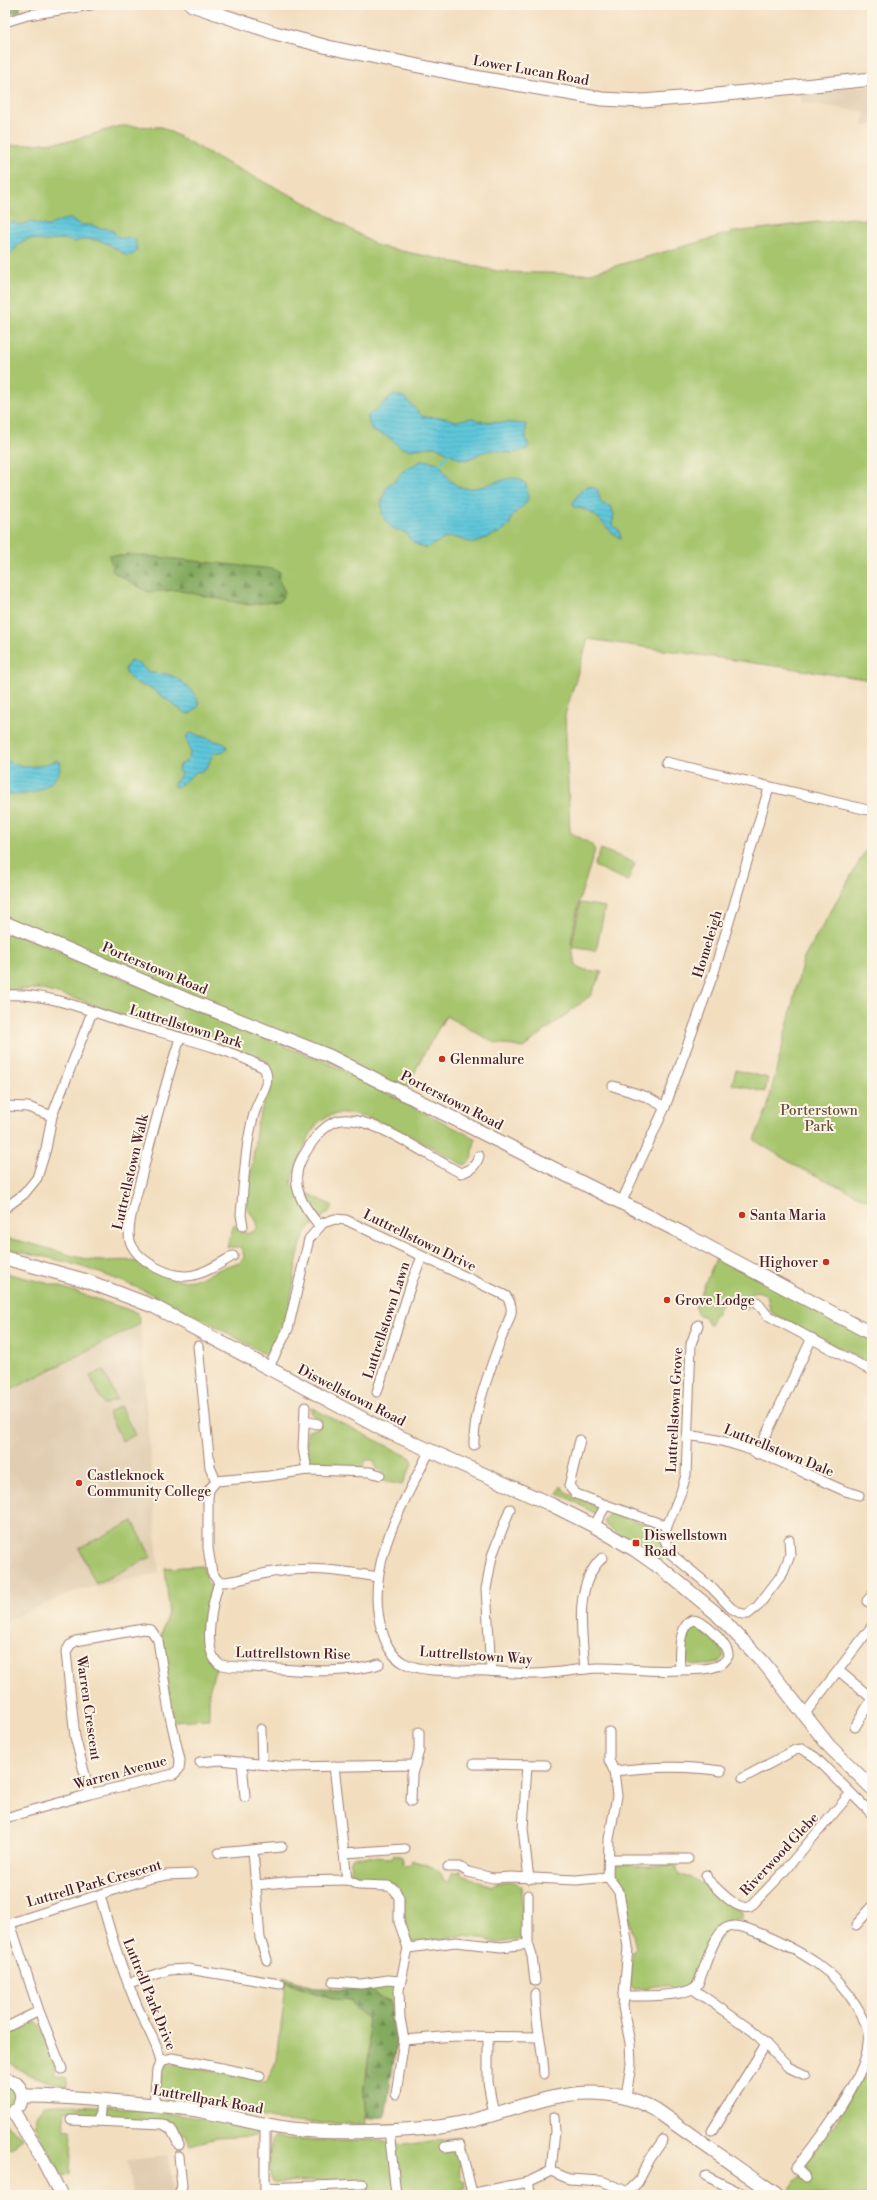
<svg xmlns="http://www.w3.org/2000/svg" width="877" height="2200" viewBox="0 0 877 2200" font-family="'Libre Bodoni',serif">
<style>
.built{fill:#e1cdb1}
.green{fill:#a6c56d;stroke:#78724c}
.forest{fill:url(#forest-firs);stroke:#676446}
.water{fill:url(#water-rules);stroke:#547382}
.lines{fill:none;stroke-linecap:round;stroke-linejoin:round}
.stream{stroke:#5fc7da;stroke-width:2.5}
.street-casing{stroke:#9e7e75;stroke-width:11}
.secondary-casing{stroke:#9e7e75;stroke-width:15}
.street{stroke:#fff;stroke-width:9}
.secondary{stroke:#fff;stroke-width:13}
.poi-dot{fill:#c8321e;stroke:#fcf5e5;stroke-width:1.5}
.labels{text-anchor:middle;stroke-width:4;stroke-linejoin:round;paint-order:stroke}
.street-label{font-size:14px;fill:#4a1f2b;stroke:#fcf5e5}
.poi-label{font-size:14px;fill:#4a1f2b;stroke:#fcf5e5;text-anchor:start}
.park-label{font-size:14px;fill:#66513f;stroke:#fcf5e5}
</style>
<defs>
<pattern id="forest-firs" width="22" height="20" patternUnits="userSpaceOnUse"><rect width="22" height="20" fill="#84aa60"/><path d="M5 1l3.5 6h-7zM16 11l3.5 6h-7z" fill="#6e8a4f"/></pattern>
<pattern id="water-rules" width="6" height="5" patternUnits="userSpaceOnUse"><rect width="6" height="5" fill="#5fc7da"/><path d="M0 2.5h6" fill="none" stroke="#54aabb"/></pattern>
</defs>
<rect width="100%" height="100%" fill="#fcf5e5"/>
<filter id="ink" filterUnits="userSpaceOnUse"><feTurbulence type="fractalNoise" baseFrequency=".025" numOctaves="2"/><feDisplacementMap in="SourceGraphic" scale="8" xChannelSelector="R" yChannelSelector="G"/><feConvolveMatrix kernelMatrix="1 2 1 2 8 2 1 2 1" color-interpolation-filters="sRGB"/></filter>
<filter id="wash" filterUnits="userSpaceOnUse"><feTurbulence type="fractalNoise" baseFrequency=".012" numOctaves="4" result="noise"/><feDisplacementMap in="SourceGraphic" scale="16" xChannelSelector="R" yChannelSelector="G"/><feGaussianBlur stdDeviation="0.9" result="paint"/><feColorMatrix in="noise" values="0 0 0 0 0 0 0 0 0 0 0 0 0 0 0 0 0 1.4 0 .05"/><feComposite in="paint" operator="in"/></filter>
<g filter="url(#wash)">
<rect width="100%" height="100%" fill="#f2debf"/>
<g class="built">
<path d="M872,85V125L863,126L864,112L802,102L799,93Z"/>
<path d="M140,1324L159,1573L75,1591L5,1621V1393Z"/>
<path d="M169,2156L173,2195H132L127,2160Z"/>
</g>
<g class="green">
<path d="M120,126L162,127L225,162L312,206L378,246L502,272L587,274L734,232L852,218L872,221V680L588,639L565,715L570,832L591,844L595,850L579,901L571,943L572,945L580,903L605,907L596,951L572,947L574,960L579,969L602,972L590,996L523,1048L493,1042L446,1016L423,1055L404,1094L5,921V146L70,141Z"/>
<path d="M872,839V1202L796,1166L754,1140L767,1109L803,960Z"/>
<path d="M601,849L635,863L628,881L594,866Z"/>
<path d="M5,928L180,1003L336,1067L476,1139C471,1149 476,1160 464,1165C434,1150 350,1094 320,1121C313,1127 308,1139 304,1148C299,1160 293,1172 291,1185L333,1206C326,1219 311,1221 304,1236C289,1269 297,1332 266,1355C206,1320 146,1287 79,1266C55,1258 30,1254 5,1248V1238C34,1243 62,1254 91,1260C106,1263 122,1258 137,1262C154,1265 166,1281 185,1281C206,1280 220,1265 240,1263L244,1257L242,1247H227L234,1224C241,1234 248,1237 257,1228V1222L247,1208L257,1124L273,1074L269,1062L228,1046L134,1020L80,1000L39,989L5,990Z"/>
<path d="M736,1070L768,1078L765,1092L732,1084Z"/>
<path d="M717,1256L872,1340V1365L772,1313C767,1307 771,1297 763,1293C750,1287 746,1301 747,1310L724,1299L710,1325L705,1317L697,1314L695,1307Z"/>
<path d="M5,1273L58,1286L138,1313L140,1324L5,1393Z"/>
<path d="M103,1370L117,1399L104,1405L90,1376Z"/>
<path d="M120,1406L135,1435L122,1441L108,1413Z"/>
<path d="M310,1407L411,1458L413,1463L402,1485L383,1481V1472L376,1468L374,1460H366L363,1467L360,1468L312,1465L306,1447L308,1430L318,1428L321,1420L312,1415Z"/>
<path d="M561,1486C572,1501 591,1499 598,1509L597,1515L572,1500L558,1494Z"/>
<path d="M611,1512L657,1528C664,1537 671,1553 660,1561L606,1526L604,1520Z"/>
<path d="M133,1521L151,1557L96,1584L79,1548Z"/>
<path d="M203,1566L207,1583L212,1586C208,1604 196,1655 216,1667L209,1691V1719L173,1721L161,1637L169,1608L165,1568Z"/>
<path d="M693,1625C704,1625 722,1646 724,1656L719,1662C709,1664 693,1669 685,1660L688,1633Z"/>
<path d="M394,1854L402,1857L404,1866L410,1865L411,1860C422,1864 443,1867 443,1880L449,1881L452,1873L461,1871L462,1875L492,1886L495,1883C505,1882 514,1878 521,1887L523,1939L498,1943L489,1941L488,1939L465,1936L448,1937L446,1939L411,1942C397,1924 413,1885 386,1881C377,1880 367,1882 358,1881C351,1876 347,1863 354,1856L392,1858Z"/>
<path d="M633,1863L635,1866H668L673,1863L677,1867L678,1875C700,1877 717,1895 732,1909L736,1908L742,1912V1920H728V1923L694,1982L685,1988L671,1990L670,1986H649L648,1989H634L629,1984L632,1951L636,1948L624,1894L612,1875L613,1867L617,1864Z"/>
<path d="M284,1982L332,1999L352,2000C355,2008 359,2014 367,2017L370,2043L364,2095L366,2124L307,2123L274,2120L164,2098C158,2089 159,2071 167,2064L172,2063L250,2077L251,2079L267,2082L277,2060L285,1993Z"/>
<path d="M372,1986H390L394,1991L392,2002C382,1999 376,1992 366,1989Z"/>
<path d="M28,2021L35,2022L40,2025L54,2059L56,2075L67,2078V2085C45,2083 22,2073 5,2059V2036L14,2031L15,2027Z"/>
<path d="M872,2059V2195L792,2194L788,2191L807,2169L805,2161L836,2122L859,2078H864L870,2069Z"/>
<path d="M5,2086L11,2087L16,2093L15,2103L5,2107Z"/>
<path d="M45,2105C115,2104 183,2114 252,2128L257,2132L255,2136L217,2138L190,2145L186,2136L178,2133L175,2127L79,2117V2112L64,2111L65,2128L72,2129L70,2175L62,2177L35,2125L38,2113Z"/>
<path d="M5,2124L22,2137C17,2144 14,2149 5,2149Z"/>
<path d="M275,2136L289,2140H380L403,2145L460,2137L461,2140L444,2144L445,2151L458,2152L461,2164L459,2167L462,2181L465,2182L466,2187C459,2193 445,2190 436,2195H368L365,2179L275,2183C266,2178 268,2143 275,2136Z"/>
</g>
<g class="forest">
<path d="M5,5H20V11L5,16Z"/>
<path d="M127,554L273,569L280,572L278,579L285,592L280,601L249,605L176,590L148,592L113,572L109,555L124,556Z"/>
<path d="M284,1977L317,1988L366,1989L374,1991L382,1999L392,2002L393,2027L397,2038L385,2118H366L364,2095L370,2043L367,2017C359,2014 355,2008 351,2000L332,1999L286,1982Z"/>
</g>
<g class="water">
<path d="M70,219L81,225H92L99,228L112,229C118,242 125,236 135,239L137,249L134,254L127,256C105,242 99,235 73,242C62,237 58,240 48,241C40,242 32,236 23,241C17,245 15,251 9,254L5,252C5,241 1,226 13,222L18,225L30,222L48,226L62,220Z"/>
<path d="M394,395L404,397L423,417L446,418L455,421L473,418L479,421L526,424V439L529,445L526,450L511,453L493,450L483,452L467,460L460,459L435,446L410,450L400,447L389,437L372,431L367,417Z"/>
<path d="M424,460L439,463C442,468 446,477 451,481C472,501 497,474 520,479L526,484L528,498L525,504L512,516L510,524L501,532L474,543L452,537L446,538L426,548C415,545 411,541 405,532C401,530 396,531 393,528C377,517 380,498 389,484C396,482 397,478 401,473C404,470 420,461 424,460Z"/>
<path d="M589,486L597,489L601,503L610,506L614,515L612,525L619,530L621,539C599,525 602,512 574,507L573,503C577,496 581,488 589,486Z"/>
<path d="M130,661C140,661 143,670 152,673C157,674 164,673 170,675C181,679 199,695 199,706L190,714L183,712L154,690L134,682L127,675L125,669Z"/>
<path d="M191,733L222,743L226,745L227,749L224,751L213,753L208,766L202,771L196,772L178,787H174V784L181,775L178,769L179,765C192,761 192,749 186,740L187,735Z"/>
<path d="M5,760C15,766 31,768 43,765C49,764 53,760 59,760L61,764C58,788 26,799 5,793Z"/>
</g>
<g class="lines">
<path class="stream" d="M440,465L450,452"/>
</g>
</g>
<g filter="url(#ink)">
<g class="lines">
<g class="street-casing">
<g id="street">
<path d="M5,22L28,15L91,5"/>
<path d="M666,762L872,811"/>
<path d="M5,995C49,992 90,1012 131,1024C176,1037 223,1046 264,1068C273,1083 258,1098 254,1114C245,1146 244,1181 241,1215L243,1226"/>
<path d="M180,1038C165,1086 152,1133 140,1182C136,1197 126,1226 130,1241C134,1254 146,1262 157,1268C189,1285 205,1272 233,1256"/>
<path d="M613,1086L647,1097L665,1107"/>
<path d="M5,1106L28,1107L52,1116"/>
<path d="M621,1203L665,1107L714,972L769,788"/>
<path d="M5,1208L24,1194L37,1178L46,1149L52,1116L92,1012"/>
<path d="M319,1225C303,1206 289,1185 301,1160C309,1146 321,1126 337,1121C368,1111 433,1160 461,1173C471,1170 476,1166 479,1156"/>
<path d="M757,1302L767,1315L872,1371"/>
<path d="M198,1346L210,1467L216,1481"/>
<path d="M268,1369L288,1329L309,1239L323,1223L335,1219L346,1220L506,1296C510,1301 512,1306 511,1313C509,1322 504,1330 501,1339C490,1370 473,1412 474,1445"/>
<path d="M377,1392L412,1281L422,1257"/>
<path d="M305,1407L303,1448L307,1470"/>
<path d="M305,1421L318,1424"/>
<path d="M687,1436C737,1437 798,1471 845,1491L859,1495"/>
<path d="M580,1440L569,1486L576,1494L606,1505L594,1526"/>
<path d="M429,1452C402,1506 363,1568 382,1631C386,1644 391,1656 404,1663C425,1674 464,1670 487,1671C503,1672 519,1674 535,1674C557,1673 578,1669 599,1668C626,1668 653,1672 680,1670"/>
<path d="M757,1454L812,1338"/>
<path d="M606,1505L667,1526L681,1492L686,1475L691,1344L698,1325"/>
<path d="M667,1526L664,1538L671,1554L712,1588L731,1608L742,1614H748L758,1606L783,1573L790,1555L789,1540"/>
<path d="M378,1577C343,1571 309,1566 273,1572C255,1574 236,1583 219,1582L212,1573L208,1548V1498L209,1490L216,1481L269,1476L307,1470L370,1472L380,1475"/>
<path d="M219,1582C213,1601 201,1650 219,1664C229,1668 243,1667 253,1667C289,1670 345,1675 379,1664"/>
<path d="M872,1595L867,1601L872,1604"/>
<path d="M692,1620C704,1620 729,1645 728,1656C722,1672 694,1669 680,1670C679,1656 678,1627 692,1620Z"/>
<path d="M585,1669C582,1633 573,1586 602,1558"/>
<path d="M491,1671L486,1589L492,1556L510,1509"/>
<path d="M839,1671L869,1696L871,1700L855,1727"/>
<path d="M804,1715L872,1626"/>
<path d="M261,1729L262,1764"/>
<path d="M200,1762L220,1760L287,1767L415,1765"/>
<path d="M242,1762L245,1797"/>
<path d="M474,1764L546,1765"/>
<path d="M527,1765L523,1829L529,1879"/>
<path d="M334,1766L347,1880"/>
<path d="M614,1771C651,1767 685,1765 721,1771"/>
<path d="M743,1778L795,1750L802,1749L815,1757L872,1814"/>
<path d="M411,1801L412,1774L419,1751V1732"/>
<path d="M5,1818L90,1794L174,1774L179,1769L180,1760L169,1712L158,1640L151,1630L143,1629L76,1641L70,1645L66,1652L75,1737L90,1794"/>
<path d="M253,1851L260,1938L267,1960"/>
<path d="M219,1853L282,1847"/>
<path d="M344,1853L405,1849"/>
<path d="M609,1859H688"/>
<path d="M448,1867H460L468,1872L493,1878L511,1877L576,1880L608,1877"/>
<path d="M706,1875L707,1879C717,1888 736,1911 750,1907L780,1876L850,1794"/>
<path d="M608,1877L619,1892L628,1947L623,2007L630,2043L631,2064L626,2097"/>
<path d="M608,1877L609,1839L617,1796L614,1771L609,1760V1732"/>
<path d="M347,1880L358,1885L388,1886L395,1890L399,1898V1922L408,1948L399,1990L400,2018L404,2040L396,2094"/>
<path d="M256,1885L295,1881L347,1880"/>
<path d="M100,1895C110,1933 122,1971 138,2008C146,2026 156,2041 161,2061L157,2070L154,2105"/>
<path d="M528,1895V1944L532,1956L535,1981"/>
<path d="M10,1923L39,2011L62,2069"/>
<path d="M5,1925L151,1878L167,1875L192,1874"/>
<path d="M856,1925L872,1907"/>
<path d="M408,1948L456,1942L501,1947L528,1944"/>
<path d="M333,1982L361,1984L388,1980L400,1981"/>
<path d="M129,1983L169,1970L188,1969L280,1984"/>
<path d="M693,1989L754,2032L788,2067L805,2075"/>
<path d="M535,1994C535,2021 543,2047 544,2074"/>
<path d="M623,1996C639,1996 689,1998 698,1984C704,1970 713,1935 726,1928C737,1922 753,1931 764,1935C802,1952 836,1970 857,2007C864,2019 870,2029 868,2044C865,2080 819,2139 796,2168L806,2178"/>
<path d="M5,2028L39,2011"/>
<path d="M488,2037V2082L494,2115"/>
<path d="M404,2040L455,2036L538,2037"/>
<path d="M161,2061L172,2058L260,2076"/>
<path d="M71,2120L163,2124L171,2129L179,2145"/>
<path d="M99,2121L101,2100"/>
<path d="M265,2125V2195"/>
<path d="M389,2130L396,2195"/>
<path d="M712,2131L766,2044"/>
<path d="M445,2147L460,2145L472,2193"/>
<path d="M179,2156L182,2186L179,2195"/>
<path d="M551,2171L555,2131L554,2117"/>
<path d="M706,2176L745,2195"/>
<path d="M528,2182L531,2195"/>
<path d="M266,2188L362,2184"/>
<path d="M465,2195L528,2182L551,2171L569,2179L602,2181L628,2192L638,2182L650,2159L663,2140"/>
</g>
</g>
<g class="secondary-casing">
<g id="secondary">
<path d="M192,5L275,33L328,47L457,74L602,99L642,101L707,96L872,79"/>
<path d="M5,923L185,999L329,1056L686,1235L872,1334"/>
<path d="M5,1258L87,1281L155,1307L382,1429L550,1504L594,1526L635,1550L666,1572L716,1613L764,1663L829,1746L872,1788"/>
<path d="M5,2080C18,2080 25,2092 20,2104"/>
<path d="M22,2096C56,2095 89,2099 122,2102C149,2105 176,2106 202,2111C232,2117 261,2125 291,2129C336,2134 383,2132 429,2128C510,2122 574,2066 654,2109L776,2195"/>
<path d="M13,2111L42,2158L61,2195"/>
</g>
</g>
<use href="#street" class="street"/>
<use href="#secondary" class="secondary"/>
</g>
</g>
<g class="poi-dot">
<circle cx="442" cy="1059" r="4"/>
<circle cx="742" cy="1215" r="4"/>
<circle cx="826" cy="1262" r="4"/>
<circle cx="667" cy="1300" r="4"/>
<circle cx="79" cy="1483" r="4"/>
<rect x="632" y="1539" width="8" height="8" rx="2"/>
</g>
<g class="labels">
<g class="street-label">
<text transform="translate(531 70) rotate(10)" y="5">Lower Lucan Road</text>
<text transform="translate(707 944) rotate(-73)" y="5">Homeleigh</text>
<text transform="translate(155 968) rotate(23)" y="5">Porterstown Road</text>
<text transform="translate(186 1026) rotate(17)" y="5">Luttrellstown Park</text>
<text transform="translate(452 1100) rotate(27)" y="5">Porterstown Road</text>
<text transform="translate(130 1172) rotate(-77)" y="5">Luttrellstown Walk</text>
<text transform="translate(420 1240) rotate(26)" y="5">Luttrellstown Drive</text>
<text transform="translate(386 1320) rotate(-72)" y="5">Luttrellstown Lawn</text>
<text transform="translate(352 1395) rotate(27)" y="5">Diswellstown Road</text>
<text transform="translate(674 1410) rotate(-87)" y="5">Luttrellstown Grove</text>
<text transform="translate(779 1450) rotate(22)" y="5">Luttrellstown Dale</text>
<text transform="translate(293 1653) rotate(1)" y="5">Luttrellstown Rise</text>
<text transform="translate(476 1655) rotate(4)" y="5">Luttrellstown Way</text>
<text transform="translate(89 1708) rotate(82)" y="5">Warren Crescent</text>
<text transform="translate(120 1772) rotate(-15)" y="5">Warren Avenue</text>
<text transform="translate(779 1854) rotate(-47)" y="5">Riverwood Glebe</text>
<text transform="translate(94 1883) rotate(-16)" y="5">Luttrell Park Crescent</text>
<text transform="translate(150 1994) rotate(68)" y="5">Luttrell Park Drive</text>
<text transform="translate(208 2099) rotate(10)" y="5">Luttrellpark Road</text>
</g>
<g class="poi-label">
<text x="450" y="1064">Glenmalure</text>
<text x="750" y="1220">Santa Maria</text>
<text x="818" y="1267" text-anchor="end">Highover</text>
<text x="675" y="1305">Grove Lodge</text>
<text x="87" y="1480">Castleknock<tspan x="87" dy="16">Community College</tspan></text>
<text x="644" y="1540">Diswellstown<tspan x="644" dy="16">Road</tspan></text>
</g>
<g class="park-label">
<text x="819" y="1115">Porterstown<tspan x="819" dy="16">Park</tspan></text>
</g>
</g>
<rect width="877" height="2200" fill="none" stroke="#fcf5e5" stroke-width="20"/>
</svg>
